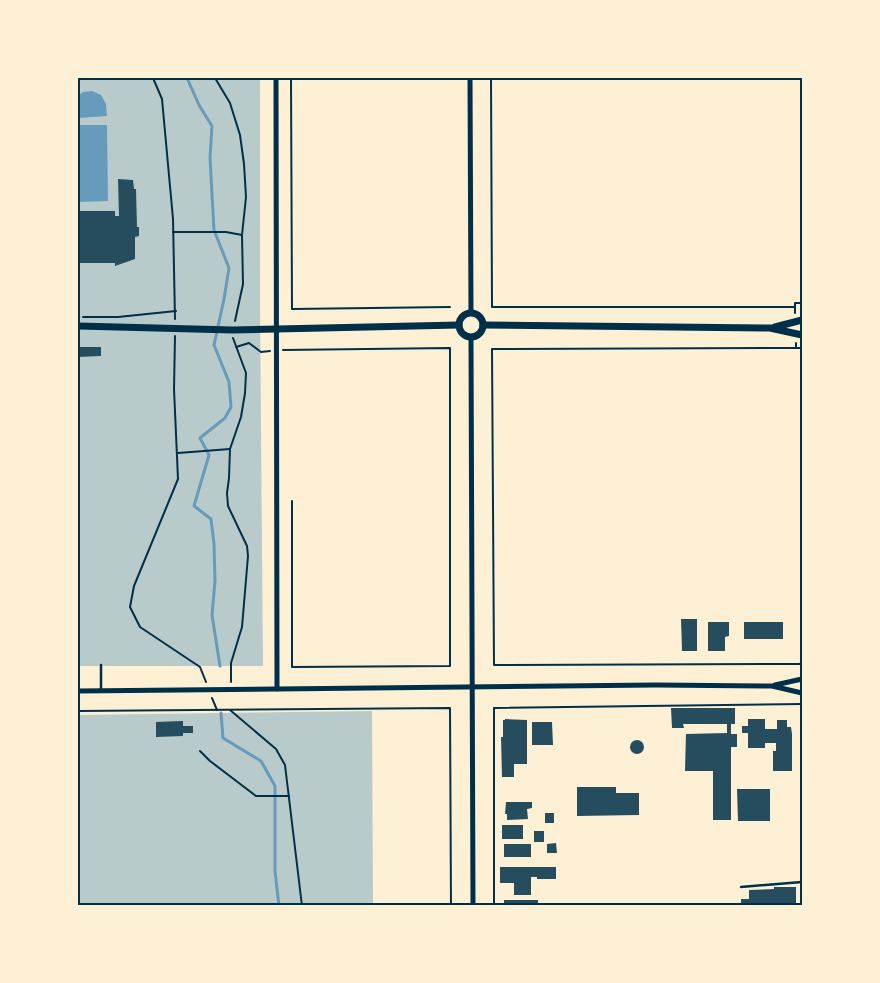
<svg xmlns="http://www.w3.org/2000/svg" width="880" height="983" viewBox="0 0 880 983" font-family="Rubik,sans-serif">
<style>
.green{fill:#b9caca}
.water{fill:#669bbc}
.lines{fill:none;stroke-linecap:round;stroke-linejoin:round}
.stream{stroke:#669bbc;stroke-width:3}
.building{fill:#264d5e}
.path{stroke:#003049;stroke-width:2}
.service{stroke:#003049;stroke-width:2.5}
.minor{stroke:#003049;stroke-width:5}
.tertiary{stroke:#003049;stroke-width:7}
.neatline{fill:none;stroke:#003049;stroke-width:2}
</style>
<rect width="100%" height="100%" fill="#fdf0d5"/>
<g class="green">
<path d="M78,78H260V309L263,666H78Z"/>
<path d="M372,711L373,905L78,906V715Z"/>
</g>
<g class="water">
<path d="M92,91L101,95L106,104L107,116L78,118V96L83,92Z"/>
<path d="M78,125H107L108,201L78,202Z"/>
</g>
<g class="lines">
<g class="stream">
<path d="M187,78L199,105L212,126L210,158L214,230L229,268L224,299L214,345L229,382L231,407L225,418L200,438L209,455L194,506L211,519L214,544L215,581L212,615L220,666"/>
<path d="M221,713L223,738L261,761L275,786V871L279,906"/>
</g>
</g>
<g class="building">
<path d="M118,179L133,180L134,189H136L137,227H139V236L135,237V259L115,266V263H78V211H115V216H119Z"/>
<path d="M78,347H101V356L78,357Z"/>
<path d="M681,619H697V651H682Z"/>
<path d="M708,622H729V636L725,637V651H708Z"/>
<rect x="744" y="622" width="39" height="17"/>
<path d="M671,708H735V724H731V734H737V747H731V820H713V771H685L686,734L727,733V724H683L684,728H672Z"/>
<path d="M505,719L527,720V764H514V777H502L501,737H503V720H505Z"/>
<path d="M748,719H765V729H777V720H787V727H791L792,734V771H773V751H776V743H765V748H748V733H742V726H748Z"/>
<path d="M183,721V726H193V733H183V736L156,737V722Z"/>
<path d="M532,722H552L553,745H532Z"/>
<circle cx="637" cy="747" r="7"/>
<path d="M577,787H616V793H639V815L577,816Z"/>
<path d="M737,789H770V821H738Z"/>
<path d="M506,802H532V808L527,809L528,819L507,820V814H505Z"/>
<rect x="545" y="813" width="9" height="10"/>
<rect x="502" y="825" width="21" height="14"/>
<rect x="534" y="831" width="10" height="11"/>
<path d="M556,843L557,853H547V844Z"/>
<rect x="504" y="844" width="27" height="13"/>
<path d="M500,867H556V879H537V877H531V895H514V883H500Z"/>
<path d="M774,887H796V906H741V899H749V890L774,889Z"/>
<rect x="504" y="900" width="34" height="6"/>
</g>
<g class="lines">
<g class="path">
<path d="M153,78L162,99L173,219L175,319"/>
<path d="M215,78L230,103L240,135L244,164L246,197L242,235L243,284L235,321"/>
<path d="M291,78L292,309L450,307"/>
<path d="M491,78L492,307H795"/>
<path d="M173,232H226L242,235"/>
<path d="M795,313V303H802"/>
<path d="M83,317H118L176,311"/>
<path d="M175,336L174,389L178,479L134,586L130,607L140,627L200,667L206,682"/>
<path d="M796,343V348H802"/>
<path d="M236,347L249,343L261,352L270,351"/>
<path d="M796,348L492,349L494,665L800,664L802,661"/>
<path d="M283,350L450,348V666L292,667V501"/>
<path d="M178,453L230,449"/>
<path d="M231,682V663L242,627L248,556L247,546L228,506L227,493L229,478L230,449L241,417L245,393L246,373L233,338"/>
<path d="M212,698L217,710"/>
<path d="M230,710L276,749L285,765L302,906"/>
<path d="M78,711L450,708L451,906"/>
<path d="M200,751L210,761L256,796H289"/>
<path d="M494,906V708L802,704"/>
</g>
<g class="service">
<path d="M101,691V665"/>
<path d="M741,887L802,882"/>
</g>
<g class="minor">
<path d="M276,78L277,689"/>
<path d="M470,78L471,313"/>
<path d="M471,337L473,906"/>
<path d="M775,685L802,679"/>
<path d="M78,691L656,685L772,686L802,693"/>
</g>
<g class="tertiary">
<circle cx="471" cy="325" r="12"/>
<path d="M483,325L770,328L802,335"/>
<path d="M78,326L233,330L459,325"/>
<path d="M775,327L802,320"/>
</g>
</g>
<rect width="880" height="983" fill="none" stroke="#fdf0d5" stroke-width="158"/>
<rect x="79" y="79" width="722" height="825" class="neatline"/>
</svg>
